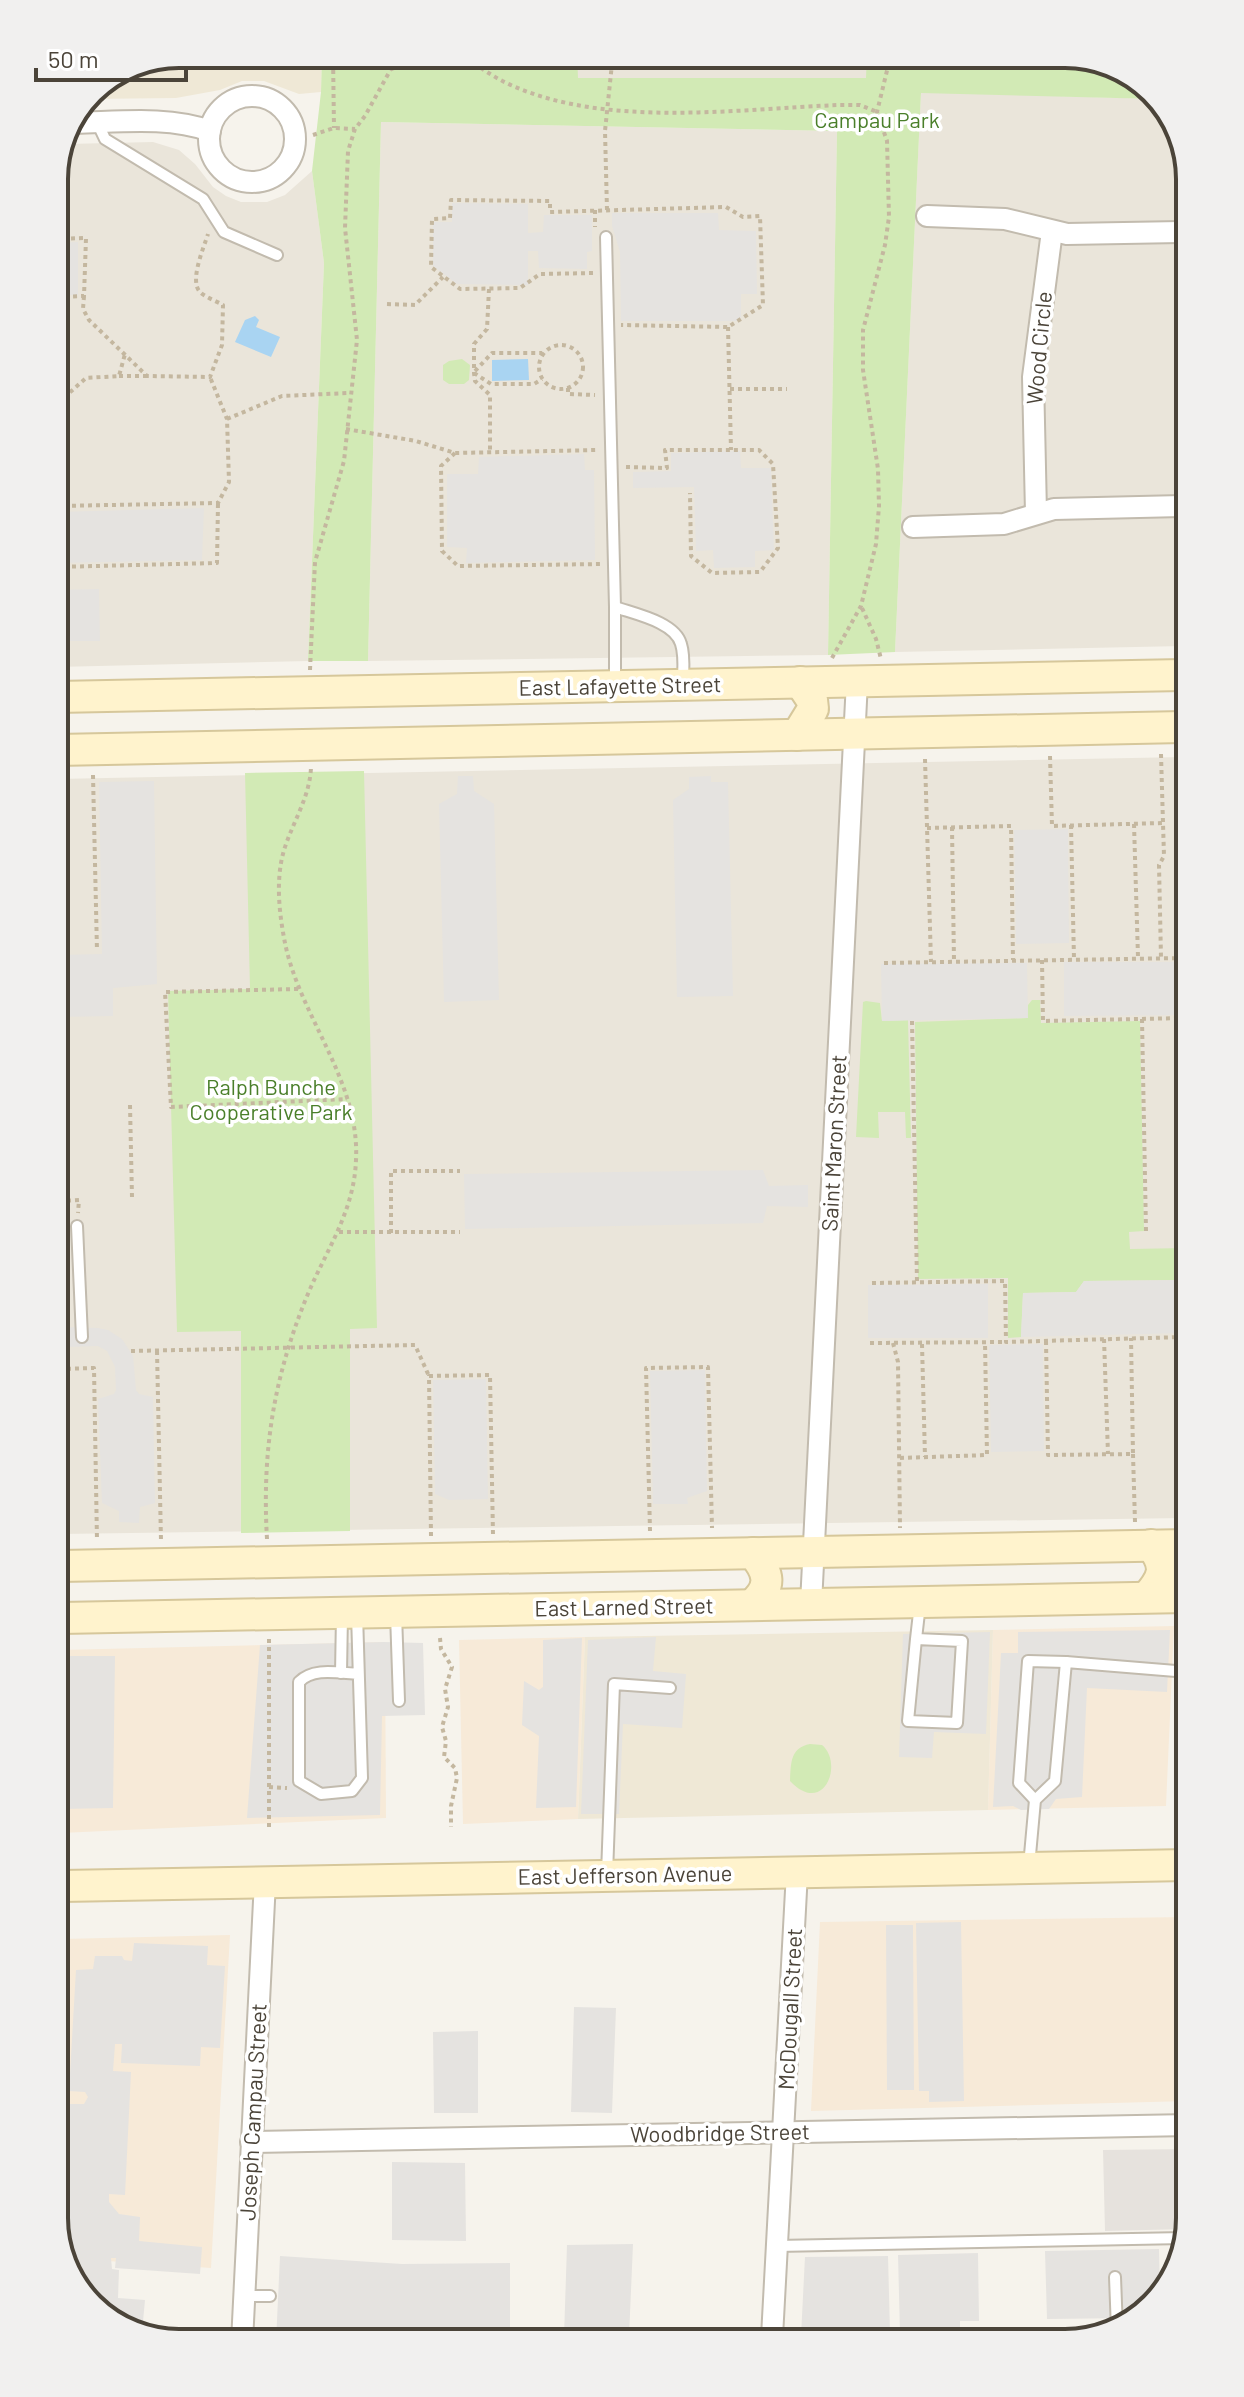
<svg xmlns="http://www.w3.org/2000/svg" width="1244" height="2397" viewBox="0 0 1244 2397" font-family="Barlow,sans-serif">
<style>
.residential{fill:#eae5da}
.commercial{fill:#f7ead8}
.industrial{fill:#e6e2dd}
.education{fill:#efe8d6}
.green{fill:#d2eab5}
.parking{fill:#e5e3e0}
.water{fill:#a9d4f2}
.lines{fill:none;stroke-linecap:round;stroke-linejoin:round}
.lane-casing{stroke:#c2bbae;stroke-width:14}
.street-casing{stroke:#c2bbae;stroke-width:24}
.secondary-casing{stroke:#d6c79b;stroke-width:34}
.path{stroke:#c4b79f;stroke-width:4;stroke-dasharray:4 4;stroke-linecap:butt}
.lane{stroke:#fff;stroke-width:10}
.street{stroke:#fff;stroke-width:20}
.secondary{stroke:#fff3cd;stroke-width:30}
.labels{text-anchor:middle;stroke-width:7;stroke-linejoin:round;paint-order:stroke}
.park-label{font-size:22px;fill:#4a7f2a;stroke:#fff}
.street-label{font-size:22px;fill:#4b4439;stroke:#fff}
.rim{fill:none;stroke:#4b4439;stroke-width:4}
</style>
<rect width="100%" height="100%" fill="#f6f3ec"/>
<g class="residential">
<rect x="577" y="54" width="290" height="24"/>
<path d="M921,92L1156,99L1181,131L1183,646L895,652Z"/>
<path d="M381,122L837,131L828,655L368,661Z"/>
<path d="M153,142L179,150L195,164L213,187L226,196L241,202H267L285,195L312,171L324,263L308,661L56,667L54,171L67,144Z"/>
<path d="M1183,757L1187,1442L1183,1518L60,1534L57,779Z"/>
</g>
<g class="commercial">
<path d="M1174,1626L1166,1806L988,1810L993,1630Z"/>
<path d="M585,1637L578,1819L463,1824L459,1640Z"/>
<path d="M385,1642L386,1818L61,1833V1650Z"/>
<path d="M1189,1917V2101L811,2111L820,1922Z"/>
<path d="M230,1935L211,2268L63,2258L62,1939Z"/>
</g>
<path class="industrial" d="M1190,2149V2219L1187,2229L1105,2231L1103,2150Z"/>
<g class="education">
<path d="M179,54H322L321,92L299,94L264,81H242L220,90L176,98L87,99L91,90Z"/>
<path d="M993,1630L988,1810L578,1819L585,1637Z"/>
</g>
<g class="green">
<path d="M322,54H577L578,78H866L867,54H1074L1141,80L1156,99L921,93L895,652L828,655L837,131L381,122L368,661H308L324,263L312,171L321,92Z"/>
<path d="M462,359L470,365L469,380L464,384H449L443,380V365L449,361Z"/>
<path d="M364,771L377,1328L350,1329V1531L241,1533V1331L177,1332L168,991L250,989L245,773Z"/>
<path d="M1032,1000H1040L1041,1023L1140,1021L1144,1231L1129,1232L1130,1249L1186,1248V1285L1185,1280L1084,1281L1076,1292L1023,1293L1021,1337L1008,1338V1278L918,1279L915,1022L1027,1018L1028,1005Z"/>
<path d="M866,1001L880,1003L882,1021L908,1020L911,1138H906L905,1112H878L879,1138L856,1137L863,1002Z"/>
<path d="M810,1744L822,1745C844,1763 824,1817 790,1781C791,1763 790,1748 810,1744Z"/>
</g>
<g class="parking">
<path d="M736,54H851V58L736,59Z"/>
<path d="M452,203L528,204V233L543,232L544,215H592V251L587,252V269L539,268L538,251H528V285L457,284L433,266V222H452Z"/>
<path d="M612,213H718L719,230L756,231L757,294H741V321H621L620,252L612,226Z"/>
<path d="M78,242V295H55V243Z"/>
<path d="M740,451L741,468H771L774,550L755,551V567L714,568L713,550L696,551L694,487L633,488V472L671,471V453Z"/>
<path d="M584,454L585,470H594L595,560L466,563L467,548L447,547V474H478L479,457Z"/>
<path d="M204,508L202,560L56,563V512Z"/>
<path d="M99,589L100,641H56V590Z"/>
<path d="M458,776H473L474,791L494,804L499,1000L444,1002L439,804L457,794Z"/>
<path d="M711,776V782H728L733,996L677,997L673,800L689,789V777Z"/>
<path d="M154,781L157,984L113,988V1016L58,1017V955L102,954L99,782Z"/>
<path d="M1068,829L1069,943L1016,944L1014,830Z"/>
<path d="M1064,962H1184L1185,1015L1064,1016Z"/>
<path d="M1027,963L1028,1018L882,1021L881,964Z"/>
<path d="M763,1170L769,1186L808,1185V1207L767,1206L763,1223L465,1229L464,1174Z"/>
<path d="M1186,1280L1185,1333L1021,1337L1023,1293L1076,1292L1084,1281Z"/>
<path d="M988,1284V1338H868V1285Z"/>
<path d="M59,1327L98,1328L108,1330L122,1339L133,1356L136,1390L139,1394L153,1397L155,1503L140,1507L139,1523L119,1522V1511L102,1503L98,1399L114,1394L116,1390L115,1367L107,1351L98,1346L65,1347L64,1365H59Z"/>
<path d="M1043,1344L1044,1451L991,1452L989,1345Z"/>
<path d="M705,1370L707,1491L687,1498L688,1504H653L650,1371Z"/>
<path d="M486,1379L488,1499L449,1500L435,1494L433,1380Z"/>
<path d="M1170,1630L1167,1692L1087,1688L1082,1797L1056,1799L1049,1809L1021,1810L1013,1806L993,1807L1001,1653H1018V1632Z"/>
<path d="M990,1632L986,1734L934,1732L932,1758L899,1757L903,1634Z"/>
<path d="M656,1637L653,1671L686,1674L682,1728L623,1724L619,1814H581L588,1640Z"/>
<path d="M582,1638L576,1807L536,1808L539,1736L522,1725L524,1681L539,1690L543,1687V1640Z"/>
<path d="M384,1642L423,1643L425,1715L382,1716L380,1815L247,1818L260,1645Z"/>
<path d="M61,1656H115L113,1808L61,1809Z"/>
<path d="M961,1922L964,2101L929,2102V2091H919L916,1923Z"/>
<path d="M886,1925H913L914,2090H887Z"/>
<path d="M134,1943L208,1946L207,1965L225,1966L220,2048L201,2047L200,2066L121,2063L122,2044H115L113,2071L131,2072L125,2195L109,2194V2202L119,2214L140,2217L139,2241L202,2247L200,2274L115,2268L116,2258H111L112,2269L119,2270L118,2298L145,2300L142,2332L103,2317L63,2266V2104H84L88,2097L85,2092L69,2091L76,1970L93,1969L95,1956H122L124,1960L132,1961Z"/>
<path d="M574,2007L616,2008L612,2113L571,2112Z"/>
<path d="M478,2031V2113H434L433,2032Z"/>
<path d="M392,2162L465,2163L466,2241L392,2240Z"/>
<path d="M633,2244L629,2337H564L567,2245Z"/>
<path d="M1159,2249L1160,2295L1132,2318L1047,2319L1045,2251Z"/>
<path d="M978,2253L979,2321H960V2327L918,2328V2333H900L898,2255Z"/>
<path d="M280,2256L402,2264L510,2263V2339L276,2342Z"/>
<path d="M888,2256L890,2333L801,2336L805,2257Z"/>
</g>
<g class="water">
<path d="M255,316L259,320L256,327L280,337L271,357L235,342L245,320Z"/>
<path d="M528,359L529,380L492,381V360Z"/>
</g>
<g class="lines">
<g class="lane-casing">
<g id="lane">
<path d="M97,122L105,139L203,199L224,232L277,255"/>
<path d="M606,237L615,607V683"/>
<path d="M615,607C635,614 675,622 681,644C685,656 683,671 683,683"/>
<path d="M77,1226L82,1337"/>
<path d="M357,1614L362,1778L352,1791L321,1794L299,1781V1682C313,1667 338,1673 358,1674"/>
<path d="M396,1614L399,1701"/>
<path d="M916,1639L962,1641L957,1723L908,1721L916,1639L920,1604"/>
<path d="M341,1673L342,1615"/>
<path d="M1035,1800L1019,1783L1028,1661L1066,1662"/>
<path d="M1029,1866L1035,1800L1055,1781L1066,1662L1188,1672"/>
<path d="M607,1874L614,1684L670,1688"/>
<path d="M777,2246L1184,2238"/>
<path d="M1115,2277L1117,2330"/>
<path d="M244,2296H270"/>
</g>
</g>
<g class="street-casing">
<g id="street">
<circle cx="252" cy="139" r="43"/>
<path d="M76,123C120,122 168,116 210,131"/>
<path d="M927,216L1005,219L1067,234L1181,232"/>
<path d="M1036,513L1033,377L1052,231"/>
<path d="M913,527L1004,524L1054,509L1182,506"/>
<path d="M811,1604L857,681"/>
<path d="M251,2142L1190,2125"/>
<path d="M772,2337L797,1872"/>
<path d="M242,2342L265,1881"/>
</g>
</g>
<g class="secondary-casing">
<g id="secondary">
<path d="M57,697L1183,675"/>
<path d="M797,735L813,709L812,700L800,682"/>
<path d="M57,750L1183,727"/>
<path d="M60,1566L1187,1545"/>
<path d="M1147,1597C1164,1577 1168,1567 1151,1545"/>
<path d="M752,1605C773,1586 769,1573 753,1553"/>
<path d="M61,1618L1187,1597"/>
<path d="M62,1886L1188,1865"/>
</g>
</g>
<g class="path">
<path d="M333,54L334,128"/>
<path d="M461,54C478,66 494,78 513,86C609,128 736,109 839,105H860L877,112"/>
<path d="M391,69L442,54"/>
<path d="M313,135L334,128L355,129"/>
<path d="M595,210V227"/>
<path d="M607,210L605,131L613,54"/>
<path d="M55,239L86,238L84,296L55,297"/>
<path d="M593,273L540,274L520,288L460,289L431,267L432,219L450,218L451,200L550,201V212L726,207L743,217L760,216L763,305L728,327L621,325"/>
<path d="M489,289L487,329L474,344V373L475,381L490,395V451"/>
<path d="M84,296L83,309L89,320L147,376L210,377L222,345L223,305C216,301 205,297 200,292C189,281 204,247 208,234"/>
<path d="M387,304L415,305L443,277"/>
<path d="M728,327L731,450"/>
<circle cx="561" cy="367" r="22"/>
<path d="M475,371L492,353H542"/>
<path d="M474,373L491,384H534L542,379"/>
<path d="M119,376H147"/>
<path d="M568,388V394L595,395"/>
<path d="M730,389H787"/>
<path d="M55,396L67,395L86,378L119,376L125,354"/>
<path d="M55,408L67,395"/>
<path d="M227,419L282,396L349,393"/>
<path d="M346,429L416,441L455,453L597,450"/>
<path d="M455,453L441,466L442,551L458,566L601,564"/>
<path d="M626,467L667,468L665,450H759L773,464L778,548L760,572L712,573L691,556L690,493"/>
<path d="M56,506L218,503L229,482L227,419L210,377"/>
<path d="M56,567L217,563L218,503"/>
<path d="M862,608L876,639L881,659"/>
<path d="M832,658L861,606L876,544L879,506L878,469L863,370V330L885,245L889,217L887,141L877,112L891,54"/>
<path d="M310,670L315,562L344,461L357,340L345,228L348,151L355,129L365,116L391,69L395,54"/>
<path d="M1161,754L1163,823"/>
<path d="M1050,756L1052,826L1163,823L1164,856L1159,865L1161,958"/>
<path d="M925,759L931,962"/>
<path d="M93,775L97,951"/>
<path d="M1134,824L1138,957"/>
<path d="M1071,825L1074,959"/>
<path d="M952,827L954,961"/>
<path d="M927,828L1011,826L1013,960"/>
<path d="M1042,960L1043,1021L1185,1018"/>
<path d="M884,963L1184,958"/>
<path d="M298,989L165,992L171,1107L347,1099"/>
<path d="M1142,1019L1146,1231"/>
<path d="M912,1021L917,1282"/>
<path d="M58,1065L59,1107"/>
<path d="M130,1105L132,1197"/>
<path d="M59,1201L79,1200L78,1213"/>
<path d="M339,1232H460"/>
<path d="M391,1233V1171H460"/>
<path d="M872,1283L1005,1281L1006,1342L1184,1337"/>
<path d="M1104,1339L1108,1454"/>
<path d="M1046,1341L1048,1455L1133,1454L1131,1338"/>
<path d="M870,1343L1006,1342"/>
<path d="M893,1343L898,1362L900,1528"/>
<path d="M922,1344L925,1457"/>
<path d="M131,1351L415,1345L429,1376"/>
<path d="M157,1351L161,1541"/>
<path d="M59,1369L94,1368L97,1541"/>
<path d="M1133,1454L1135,1522"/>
<path d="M900,1458L987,1455L985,1342"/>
<path d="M650,1531L646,1368L708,1367L712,1528"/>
<path d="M431,1536L429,1376L490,1375L493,1535"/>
<path d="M267,1539C262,1453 273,1381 305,1301C324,1253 354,1214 356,1160C360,1081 300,1017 285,943C279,913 275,877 285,847C294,820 310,796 311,767"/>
<path d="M440,1638L441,1649L452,1667L445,1689L448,1707L442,1727L446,1741L444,1757L455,1768L457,1778L451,1806V1827"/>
<path d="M269,1639V1830"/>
<path d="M269,1787L287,1788"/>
</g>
<use href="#lane" class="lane"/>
<use href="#street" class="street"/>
<use href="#secondary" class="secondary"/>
</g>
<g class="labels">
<g class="park-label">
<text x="877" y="128">Campau Park</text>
<text x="271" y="1095">Ralph Bunche<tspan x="271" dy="25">Cooperative Park</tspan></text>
</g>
<g class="street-label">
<text transform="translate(1039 348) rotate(-85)" y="8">Wood Circle</text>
<text transform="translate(620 686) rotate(-1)" y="8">East Lafayette Street</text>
<text transform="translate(834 1143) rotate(-87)" y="8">Saint Maron Street</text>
<text transform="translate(624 1607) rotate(-1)" y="8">East Larned Street</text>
<text transform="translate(625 1875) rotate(-1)" y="8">East Jefferson Avenue</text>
<text transform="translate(790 2009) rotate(-87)" y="8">McDougall Street</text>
<text transform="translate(253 2112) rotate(-87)" y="8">Joseph Campau Street</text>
<text transform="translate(720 2133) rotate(-1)" y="8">Woodbridge Street</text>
</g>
</g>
<path d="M0 0H1244V2397H0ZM179 68H1065A111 111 0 0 1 1176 179V2218A111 111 0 0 1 1065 2329H179A111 111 0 0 1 68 2218V179A111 111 0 0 1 179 68Z" fill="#f1f0ef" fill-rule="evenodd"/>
<path class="rim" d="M179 68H1065A111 111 0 0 1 1176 179V2218A111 111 0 0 1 1065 2329H179A111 111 0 0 1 68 2218V179A111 111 0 0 1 179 68Z"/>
<path d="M36 68v12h150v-12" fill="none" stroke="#4b4439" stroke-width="4"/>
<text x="48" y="68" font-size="24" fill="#4b4439" stroke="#ffffff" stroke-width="6" paint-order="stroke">50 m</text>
</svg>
